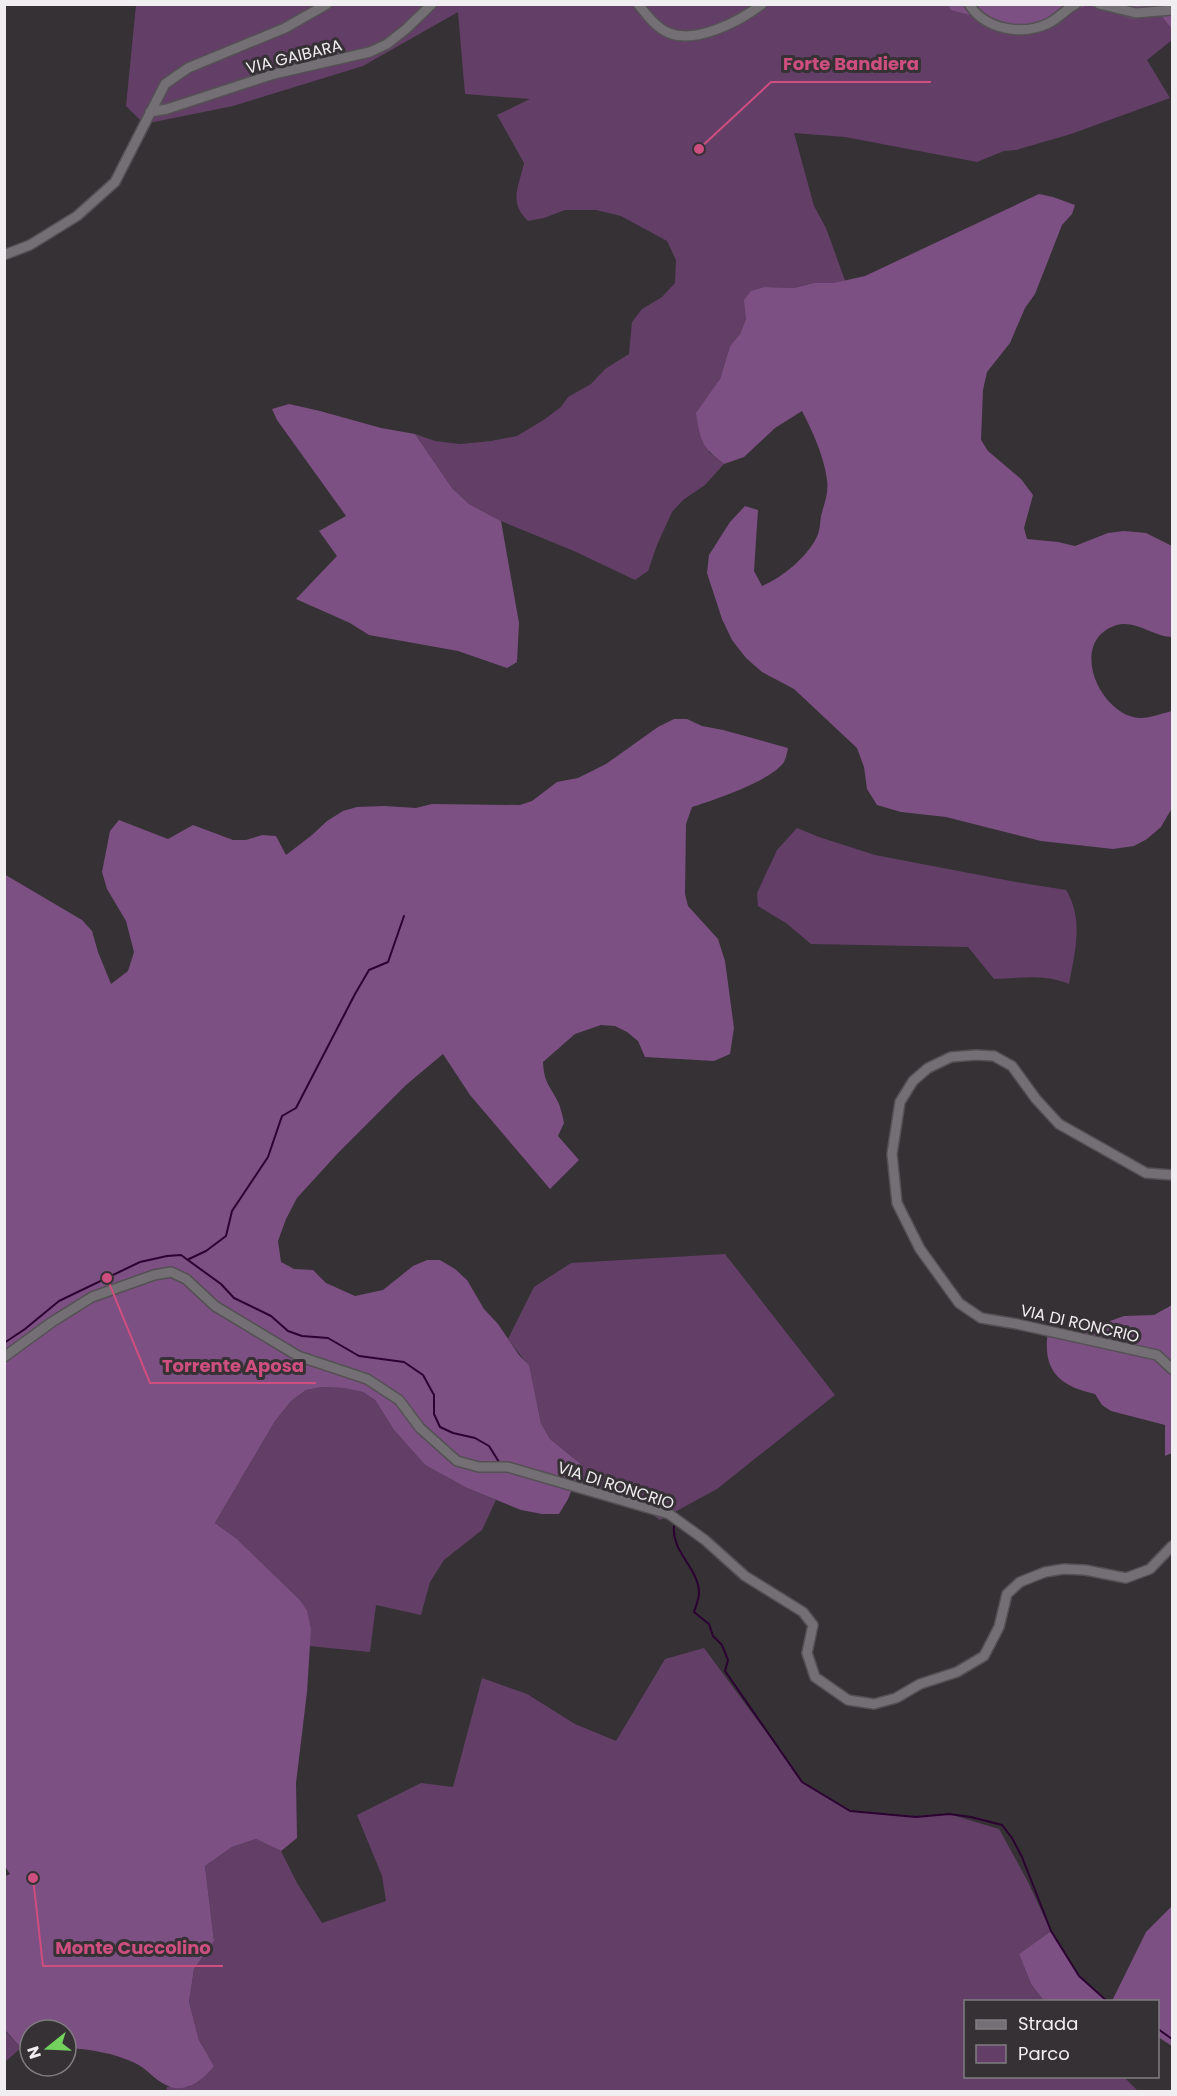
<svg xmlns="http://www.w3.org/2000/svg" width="1177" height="2096" viewBox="0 0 1177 2096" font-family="Poppins,sans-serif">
	<rect width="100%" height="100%" fill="#353135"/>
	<path fill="#633f67" d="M970,4L1074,8L1087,5L1116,14L1172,16V40L1147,60L1170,98L1071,134L1016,150L1004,151L977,162L845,137L794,133L814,206L826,228L847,286L812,283L794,288L765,287L746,319L740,334L730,346L720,379L712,392L709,452L724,464L705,485L683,500L672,512L657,545L648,571L635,580L574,551L501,521L469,504L452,488L415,434L435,441L460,444L491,441L517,436L545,419L561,407L568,397L591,384L605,369L629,354L632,322L642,309L662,297L675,283L676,260L667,241L621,216L596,210H565L544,218L528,221C508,202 519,187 524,163L497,115L530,99L465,94L458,12L363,66L233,106L144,124L126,106L136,5Z
		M797,828L819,837L875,855L1016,882L1066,890C1084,919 1075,952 1069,984C1045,974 1020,978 994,979L968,947L811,944L786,923L758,906L757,893L777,850Z
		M725,1254L835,1395L717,1489L660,1520L650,1513L572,1490L582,1465L550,1439L541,1423L529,1366L508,1339L534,1287L571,1263Z
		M322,1387L343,1388L363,1392L375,1400L394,1430L425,1465L467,1488L496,1500L482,1530L444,1560L430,1582L421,1615L376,1605L370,1652L309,1646C311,1629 309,1616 300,1600L237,1539L215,1523L275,1421L291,1401L306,1390Z
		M704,1648L803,1782L850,1811L916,1817L949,1814L999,1829L1027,1880L1051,1931L1019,1954L1031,1984L1044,2001L966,2002V2076L1124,2077L1138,2091L166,2092L167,2087H188L214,2066L199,2040L189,2002L194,1969L214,1941L205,1866L232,1847L256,1839L281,1851L297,1883L322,1923L386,1901L382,1876L357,1815L421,1783L453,1787L482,1678L527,1694L575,1724L616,1741L665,1659Z
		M4,2030L21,2048L5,2062H4Z"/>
	<path fill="#7d5083" d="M948,5H1087L1020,34L974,16L951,10Z
		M1087,5H1172V29L1161,15L1134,19Z
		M1039,194L1053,197L1075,205L1072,214L1062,225L1035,294L1025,308L1010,343L987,372L983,390L981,440L988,451L1021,479L1033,495L1024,528L1027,539L1058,542L1075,546L1108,533L1124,531L1146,533L1172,546V637C1153,637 1134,618 1114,626C1068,643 1100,716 1140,718C1151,718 1163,713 1172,711V808L1161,827L1147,839L1134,846L1113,849L1041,841L946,817L901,812L877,805L867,789L864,767L857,748L794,689L762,672L746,658L732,640L722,619L707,573L709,555L730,522L745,506L758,510L754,571L762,586C782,578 810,555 818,534C820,529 820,522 821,516C824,504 829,493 827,480C824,457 813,432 802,411L775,428L744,457L724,464C701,446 701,442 696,413L720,379L730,346L740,334L746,319L744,300L751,291L765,287L794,288L813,283H834L865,276Z
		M289,404L320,411L381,428L415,434L452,488L469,504L501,521L519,623L517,662L507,668L458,651L369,635L350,623L296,599L337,556L319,531L346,516L277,420L272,409Z
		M674,719H687L702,726L723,730L788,748C787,753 786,758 784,762C771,781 714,800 692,807L686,824L685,894L688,906L718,939L725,961L734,1028L730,1054L714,1061L645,1057L638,1041L627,1032L615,1026L601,1025L575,1034L543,1062C544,1085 551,1086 559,1104C561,1110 563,1117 564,1123L558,1136L579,1160L550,1189L470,1095L443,1054L406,1085L338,1153L297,1198L286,1219L278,1241L281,1262L294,1269L313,1270L326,1283L355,1296L383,1290L413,1266L427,1260H440L455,1269L467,1280L484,1309L498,1324L519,1355L529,1365L541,1423L550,1439L582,1465L568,1499L559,1514H542L521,1510L467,1488L425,1465L394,1430L375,1400L363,1392L343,1388L322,1387L306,1390L291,1401L275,1421L215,1523L237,1539L300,1600L307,1611L311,1629L307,1692L296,1783L297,1838L281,1851L256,1839L232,1847L205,1866L214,1941L194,1969L189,2002L199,2040L214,2066C203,2080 184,2095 166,2085C155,2080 146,2068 135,2063C113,2053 90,2049 66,2048V2030H30V2048H21L5,2030L4,1877L10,1874L4,1865V874L82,920L92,931L98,952L111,984L128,971L134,952L126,921L107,889L102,872L110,831L119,820L168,839L193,825L233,840H246L262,835L276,836L286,855L312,835L327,821L343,811L357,807L384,806L416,808L432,804L520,805L532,801L557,782L578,778L606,764L658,727Z
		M1172,1305V1453L1165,1456V1425L1111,1411L1102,1405L1095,1394C1058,1386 1042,1370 1048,1330L1071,1335L1124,1316L1154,1315Z
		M1172,1906V2046L1158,2037V2002L1112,2001L1146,1932Z
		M1051,1931L1079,1976L1108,2001H1044L1031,1984L1019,1954Z"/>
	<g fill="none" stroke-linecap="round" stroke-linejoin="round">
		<path stroke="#2c0232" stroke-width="2" d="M189,1259L206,1251L226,1236L232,1211L268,1157L282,1116L296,1108L355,994L369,970L388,962L404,916
			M4,1343L25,1329L59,1301L140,1262L167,1256L181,1255L221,1284L234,1298L271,1316L288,1331L302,1336L328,1338L359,1356L404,1362L423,1375L434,1395V1414L440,1427L453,1433L475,1438L489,1446L499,1462
			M674,1526C671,1552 699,1568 699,1593C699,1599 696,1606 694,1612L709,1624L713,1636L722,1645L728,1660L725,1671L802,1782L850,1811L916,1817L949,1814L971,1817L1002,1825L1012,1838L1022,1857L1051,1931L1079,1976L1108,2002
			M1158,2029L1172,2039"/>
		<g stroke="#545054" stroke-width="12">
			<path id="minor" d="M638,4C647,15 656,28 669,33C697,44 740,21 762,4
				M969,4C985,30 1023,36 1049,23C1059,18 1066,9 1076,4
				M1099,4L1136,13L1172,10
				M150,112L167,109L274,74L370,52L387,44L406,29L432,4
				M4,255L30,245L77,216L115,182L165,84L188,68L285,28L327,4
				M1172,1175L1146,1173L1059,1124L1036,1099L1012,1066L994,1056L976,1055L951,1057L928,1068L913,1081L900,1102L892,1154L897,1203L920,1249L959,1303L981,1318L1017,1324L1157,1355L1172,1369
				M4,1357L52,1322L92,1297L154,1275L171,1272L186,1279L215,1306L298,1356L367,1379L399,1400L420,1428L457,1461L479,1467H508L669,1514L705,1540L745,1576L803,1612L813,1625L807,1653L815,1677L848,1700L874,1704L896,1698L920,1684L957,1672L984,1656L999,1627L1007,1594L1020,1582L1045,1572L1064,1569L1085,1570L1126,1578L1150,1569L1172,1546"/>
		</g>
		<use href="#minor" stroke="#746f74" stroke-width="9"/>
	</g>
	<g text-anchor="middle" stroke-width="6" stroke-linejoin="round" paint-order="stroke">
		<g font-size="16" fill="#f1eef1" stroke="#353135">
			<text transform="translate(294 56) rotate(-14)" y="6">VIA GAIBARA</text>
			<text transform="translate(1080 1323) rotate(13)" y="6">VIA DI RONCRIO</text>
			<text transform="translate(616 1485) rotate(18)" y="6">VIA DI RONCRIO</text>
		</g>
	</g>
	<path fill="none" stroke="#ce4e80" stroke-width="2" d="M699 149L771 82H931M107 1278L150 1383H316M33 1878L43 1966H223"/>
	<g fill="#ce4e80" stroke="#353135" stroke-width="2">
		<circle cx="699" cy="149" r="6"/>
		<circle cx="107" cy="1278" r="6"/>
		<circle cx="33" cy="1878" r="6"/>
	</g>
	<g font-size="18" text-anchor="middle" font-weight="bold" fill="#ce4e80" stroke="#353135" stroke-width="6" stroke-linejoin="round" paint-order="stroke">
		<text x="851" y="70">Forte Bandiera</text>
		<text x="233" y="1372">Torrente Aposa</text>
		<text x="133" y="1954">Monte Cuccolino</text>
	</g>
	<rect width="1177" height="2096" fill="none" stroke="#f1eef1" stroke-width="12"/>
	<rect x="964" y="2000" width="195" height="78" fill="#353135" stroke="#807d80" stroke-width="1.5"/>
	<rect x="976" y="2020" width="30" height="9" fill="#746f74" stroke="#807d80" stroke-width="1.5"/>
	<text x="1018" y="2030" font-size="18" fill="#f1eef1">Strada</text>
	<rect x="976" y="2045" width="30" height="18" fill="#633f67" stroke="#807d80" stroke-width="1.5"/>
	<text x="1018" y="2060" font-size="18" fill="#f1eef1">Parco</text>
	<g transform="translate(48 2048) rotate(252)"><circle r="28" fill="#353135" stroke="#807d80" stroke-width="1.5"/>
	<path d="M0-4.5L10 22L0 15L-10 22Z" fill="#73d25d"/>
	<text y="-9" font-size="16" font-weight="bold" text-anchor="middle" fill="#f1eef1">N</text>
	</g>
</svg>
